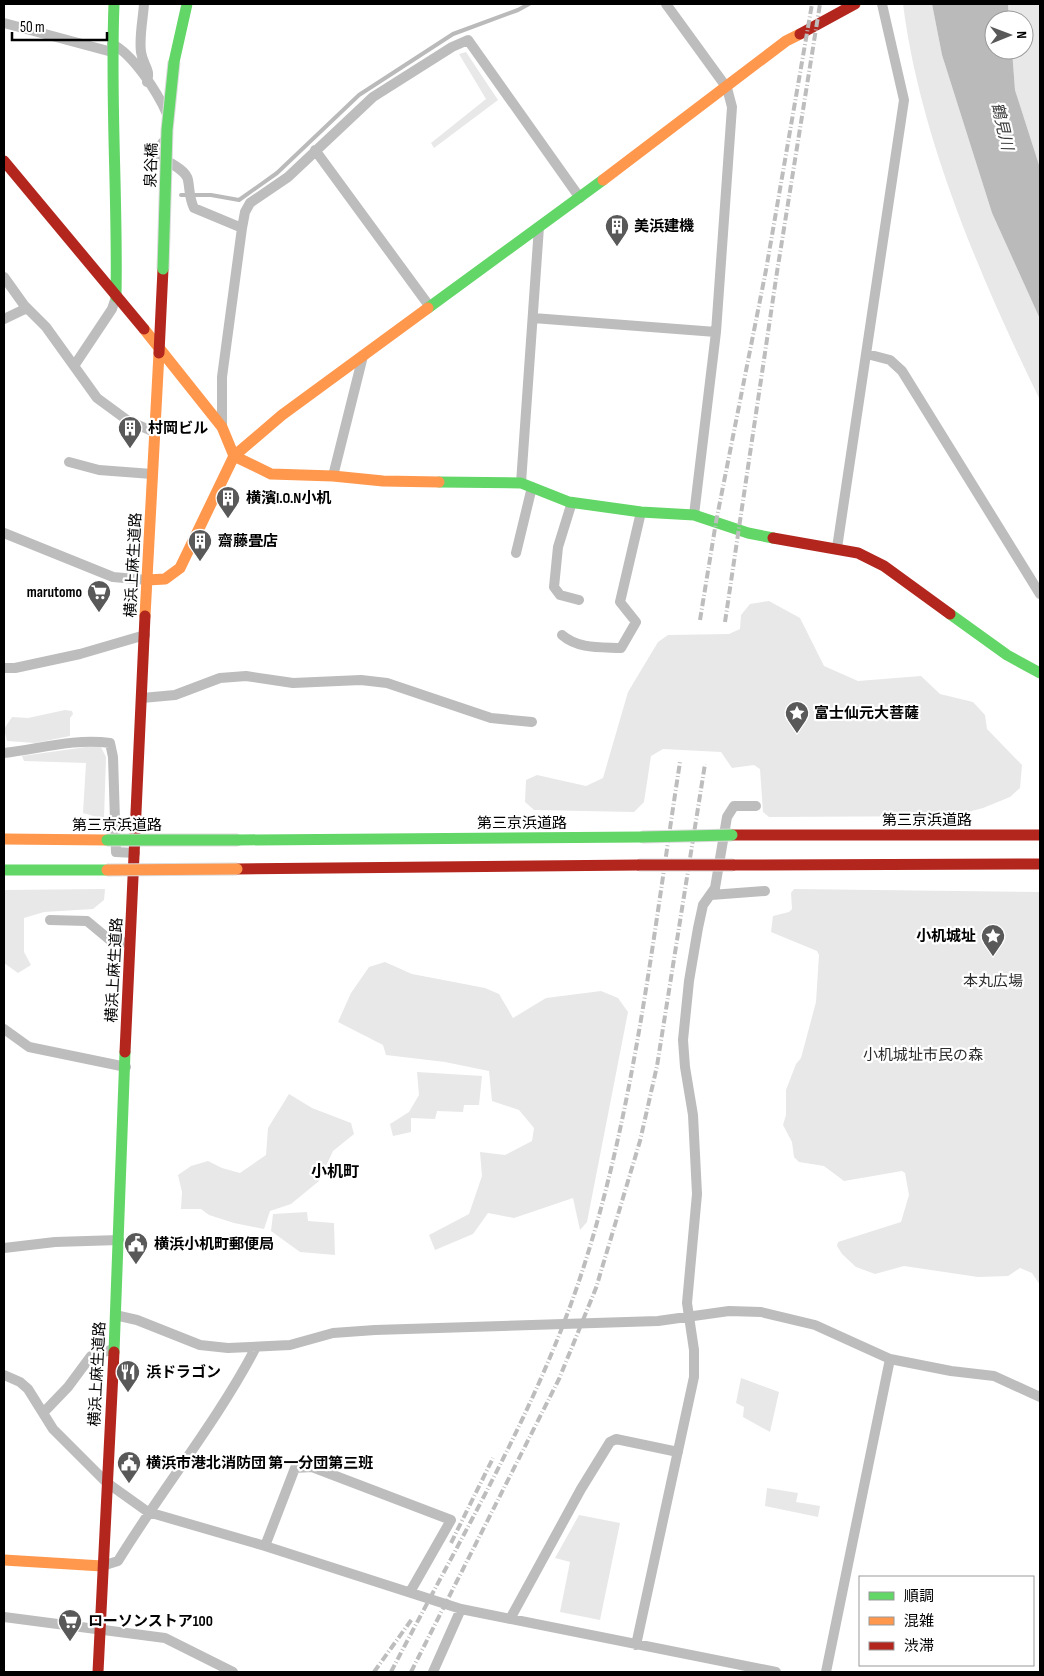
<svg xmlns="http://www.w3.org/2000/svg" width="1044" height="1676" viewBox="0 0 1044 1676" font-family="'Sofia Sans Condensed','Noto Sans JP',sans-serif">
	<rect width="100%" height="100%" fill="#fff"/>
	<path fill="#e8e8e8" d="M903,4H932L942,55L992,213L1040,319V400C981,279 920,138 903,4Z
		M1008,4H1040V168L1015,90L1012,50H1024V20H1009Z
		M466,52L498,100L434,148L431,143L486,99L459,54Z
		M769,601L800,618L824,666L858,681L921,676L940,694L973,702L985,715L987,729L1022,765L1020,788L1010,797L983,808L953,816L769,817L763,812L760,769L754,765L732,768L721,752L663,749L651,756L644,802L634,812L534,810L525,802L526,780L537,775L586,786L603,778L628,692L658,642L668,635L729,634L740,629L741,615L750,604Z
		M65,710L72,711L73,714L70,718V736L35,743L7,741L4,729L12,717L28,718Z
		M100,745L106,757L104,819L83,813L86,763L24,761L22,756Z
		M105,889L104,900L93,909L44,912L24,918V952L31,965L18,973L4,963V890Z
		M794,889L1040,892V1285L1032,1273L1020,1268L1008,1276L978,1277L904,1266L875,1274L856,1267L842,1254L837,1246L838,1242L901,1222L909,1195L905,1173L902,1171L844,1181L824,1166L799,1162L794,1157L792,1142L783,1125L786,1115V1090L796,1064L801,1058L816,1002L819,955L817,951L771,932L773,916L789,912L792,909L791,893Z
		M385,962L412,974L485,988L499,994L513,1018L546,998L601,991L618,998L628,1012L587,1222L580,1230L573,1198L514,1218L488,1213L473,1234L435,1250L429,1235L469,1214L482,1176L480,1152L505,1155L532,1141L534,1128L519,1110L492,1101L489,1071L445,1062L386,1055L383,1045L338,1022L351,993L369,967Z
		M417,1072L482,1076L479,1105H464L463,1112L437,1111L435,1119L411,1118V1132L393,1136L390,1124L409,1112L419,1095Z
		M289,1094L312,1108L351,1123L354,1134L333,1151L319,1181L291,1204L270,1211L264,1229L234,1223L209,1215L201,1209H181L182,1192L178,1175L191,1166L208,1161L222,1168L240,1173L266,1155L268,1128Z
		M307,1212L308,1221L334,1223L335,1255L300,1252L271,1231L273,1214Z
		M741,1378L779,1392L770,1432L743,1417L744,1407L736,1403Z
		M767,1488L798,1493L796,1502L820,1506L818,1517L765,1506Z
		M579,1515L620,1523L600,1620L560,1612L570,1562L555,1558Z"/>
	<path fill="#bababa" d="M932,4H1008L1009,20H994V50H1012L1015,90L1040,168V319L992,213L942,55Z"/>
	<g fill="none" stroke-linecap="round" stroke-linejoin="round">
		<path stroke="#bababa" stroke-width="4" d="M181,195H211L239,200L277,173L359,95L453,34L518,10L529,4"/>
		<path stroke="#bdbdbd" stroke-width="10" d="M144,4C143,19 139,37 141,52C143,66 151,68 147,82
			M666,4L727,88L732,107L716,332L694,515
			M4,23L112,52
			M112,44C133,54 158,93 167,114
			M165,140L159,147L158,155C167,162 186,169 188,180C190,190 189,198 194,208L242,228
			M315,150L430,307
			M4,277L24,305L46,327L97,398L127,420L154,432
			M533,318L716,332
			M4,319L27,308
			M867,354L890,360L902,371L1040,594
			M74,366L112,309L116,297
			M222,427V377L242,228L245,212L250,203L288,177L373,97L452,47L468,40L580,198
			M69,462L99,470L152,474
			M333,476L363,356
			M521,483L539,227
			M572,502L558,547L554,587L560,595L579,600
			M4,533L113,577L147,580
			M837,548L904,100L882,4
			M516,553L532,487
			M562,635C578,649 600,647 621,648L636,622L620,602L641,512
			M4,668H15L80,654L145,635
			M142,698L175,695L220,678L246,676L293,683L361,680L387,683L491,718L532,722
			M4,753C39,749 75,738 110,743L113,757L116,852L135,853
			M711,895L765,891
			M50,920L87,921L111,941L129,943
			M4,1029L29,1047L126,1067
			M4,1248L55,1242L119,1240
			M115,1315L137,1320L200,1345L228,1348L290,1345L333,1333L375,1330L658,1321L729,1311L761,1312L815,1325L890,1359L951,1371L994,1376L1040,1397
			M4,1375L20,1382L28,1389L53,1429L106,1482L148,1512L265,1546L461,1609L776,1672
			M43,1413L68,1387L91,1356L114,1349
			M265,1546L295,1468L312,1467L451,1520L410,1592
			M102,1566L118,1561C162,1489 216,1423 255,1349
			M4,1617L165,1638L233,1672
			M510,1619L581,1489L610,1442L616,1439L678,1452
			M636,1645L694,1377V1350L687,1303L697,1194L693,1115L685,1067L683,1040L689,981L698,928L703,905L715,888L727,817L734,806H756
			M433,1672L461,1609
			M826,1672L890,1359"/>
		<path stroke="#63d668" stroke-width="11" d="M114,4C110,102 118,199 116,297
			M174,62L187,4
			M428,308L603,180
			M439,482L521,483L569,502L641,512L694,515L748,533L773,538
			M950,614L1007,655L1040,673
			M238,840L642,837
			M4,870H107
			M114,1352L125,1052"/>
		<path stroke="#ff974d" stroke-width="11" d="M603,180L786,41L800,34
			M144,329L222,427L234,456L271,474L333,476L383,481L439,482
			M147,580L165,579L180,568L234,456L282,415L428,308
			M145,616L159,353
			M4,839L107,840
			M4,1560L102,1566"/>
		<path stroke="#b3261e" stroke-width="11" d="M800,34L855,4
			M4,161L144,329
			M159,353L163,269
			M773,538L858,553L884,566L950,614
			M732,835H1040
			M733,865L1040,864
			M237,869L639,865
			M125,1052L145,616
			M98,1672L114,1352"/>
		<path stroke="#bdbdbd" stroke-width="4" stroke-dasharray="8 2.5 1 2.5" stroke-linecap="butt" d="M700,620L716,522L766,270L812,4
			M725,622L777,272L820,4
			M451,1543L493,1458
			M374,1672L412,1619
			M391,1672C456,1546 532,1419 578,1284C634,1119 653,935 680,762
			M411,1672L559,1379L596,1288L640,1141L657,1066L705,764"/>
		<g stroke="#dbdbdb" stroke-width="13" stroke-linecap="butt">
			<path id="fast-bridge" d="M163,269L167,130L174,62
				M642,837L732,835
				M107,840H238"/>
		</g>
		<g stroke="#dbdbdb" stroke-width="13" stroke-linecap="butt">
			<path id="slow-bridge" d="M107,870L237,869"/>
		</g>
		<g stroke="#dbdbdb" stroke-width="13" stroke-linecap="butt">
			<path id="jam-bridge" d="M639,865H733"/>
		</g>
		<use href="#fast-bridge" stroke="#63d668" stroke-width="11"/>
		<use href="#slow-bridge" stroke="#ff974d" stroke-width="11"/>
		<use href="#jam-bridge" stroke="#b3261e" stroke-width="11"/>
	</g>
	<defs>
		<g id="building-pin" transform="scale(1.25)"><path d="M0 17L-7.5 6A9.5 9.5 0 1 1 7.5 6Z" fill="#595959" stroke="#fff"/><path d="M-4-6H4V6H1V3H-1V6H-4ZM-2.5-4.3h1.7v1.8h-1.7ZM.8-4.3h1.7v1.8H.8ZM-2.5-1h1.7V.8h-1.7ZM.8-1h1.7V.8H.8Z" fill="#fff"/></g>
		<g id="supermarket-pin" transform="scale(1.25)"><path d="M0 17L-7.5 6A9.5 9.5 0 1 1 7.5 6Z" fill="#595959" stroke="#fff"/><path d="M-6-5.5h2.5l.6 2H6L4.5 2H-2.5L-4.4-4H-6ZM-1.5 3.2a1.3 1.3 0 1 0 .1 0ZM3 3.2a1.3 1.3 0 1 0 .1 0Z" fill="#fff"/></g>
		<g id="sight-pin" transform="scale(1.25)"><path d="M0 17L-7.5 6A9.5 9.5 0 1 1 7.5 6Z" fill="#595959" stroke="#fff"/><path d="M0-6L1.8-2.2L6-1.7L2.9 1.2L3.7 5.4L0 3.3L-3.7 5.4L-2.9 1.2L-6-1.7L-1.8-2.2Z" fill="#fff"/></g>
		<g id="civic-pin" transform="scale(1.25)"><path d="M0 17L-7.5 6A9.5 9.5 0 1 1 7.5 6Z" fill="#595959" stroke="#fff"/><path d="M-.6-6.5H3V-4.5H.6V-3L4-1V1h2V6H-6V1h2V-1L-.6-3ZM-1.2 2.5V6h2.4V2.5Z" fill="#fff"/></g>
		<g id="restaurant-pin" transform="scale(1.25)"><path d="M0 17L-7.5 6A9.5 9.5 0 1 1 7.5 6Z" fill="#595959" stroke="#fff"/><path d="M-5-6h1v4h1v-4h1v4h1v-4h1v5L-1.5 .5V6h-2V.5L-5-1ZM5-6V6H3V1.5H1.5Q1.5-4 5-6Z" fill="#fff"/></g>
	</defs>
	<g fill-rule="evenodd">
		<use href="#building-pin" x="617" y="226"/>
		<use href="#building-pin" x="130" y="428"/>
		<use href="#building-pin" x="228" y="498"/>
		<use href="#building-pin" x="200" y="541"/>
		<use href="#supermarket-pin" x="99" y="592"/>
		<use href="#sight-pin" x="797" y="713"/>
		<use href="#sight-pin" x="993" y="936"/>
		<use href="#civic-pin" x="136" y="1244"/>
		<use href="#restaurant-pin" x="128" y="1372"/>
		<use href="#civic-pin" x="129" y="1463"/>
		<use href="#supermarket-pin" x="70" y="1621"/>
	</g>
	<g text-anchor="middle" stroke-width="4.5" stroke-linejoin="round" paint-order="stroke">
		<g font-size="15" fill="#000" stroke="#fff">
			<text transform="translate(151 165) rotate(-88)" y="5">泉谷橋</text>
			<text transform="translate(133 565) rotate(-87)" y="5">横浜上麻生道路</text>
			<text x="927" y="825">第三京浜道路</text>
			<text x="522" y="828">第三京浜道路</text>
			<text x="117" y="830">第三京浜道路</text>
			<text transform="translate(114 970) rotate(-87)" y="5">横浜上麻生道路</text>
			<text transform="translate(97 1374) rotate(-87)" y="5">横浜上麻生道路</text>
		</g>
		<g font-size="15" font-weight="bold" fill="#000" stroke="#fff" text-anchor="start">
			<text x="634" y="231">美浜建機</text>
			<text x="148" y="433">村岡ビル</text>
			<text x="246" y="503">横濱I.O.N小机</text>
			<text x="218" y="546">齋藤畳店</text>
			<text x="82" y="597" text-anchor="end">marutomo</text>
			<text x="814" y="718">富士仙元大菩薩</text>
			<text x="976" y="941" text-anchor="end">小机城址</text>
			<text x="154" y="1249">横浜小机町郵便局</text>
			<text x="146" y="1377">浜ドラゴン</text>
			<text x="146" y="1468">横浜市港北消防団 第一分団第三班</text>
			<text x="88" y="1626">ローソンストア100</text>
		</g>
		<g font-size="15" fill="#2c2c2c" stroke="#fff">
			<text x="993" y="986">本丸広場</text>
			<text x="923" y="1060">小机城址市民の森</text>
		</g>
		<g font-size="16" font-style="italic" fill="#3d3d3d" stroke="#fff">
			<text transform="translate(1003 126) rotate(77)" y="6">鶴見川</text>
		</g>
		<g font-size="16" font-weight="bold" fill="#000" stroke="#fff">
			<text x="335" y="1177">小机町</text>
		</g>
	</g>
	<rect width="1044" height="1676" fill="none" stroke="#000000" stroke-width="10"/>
	<rect x="859" y="1576" width="175" height="90" fill="#ffffff" stroke="#999999"/>
	<rect x="869" y="1592" width="25" height="8" fill="#63d668" stroke="#999999"/>
	<text x="904" y="1601" font-size="15" fill="#000000">順調</text>
	<rect x="869" y="1617" width="25" height="8" fill="#ff974d" stroke="#999999"/>
	<text x="904" y="1626" font-size="15" fill="#000000">混雑</text>
	<rect x="869" y="1642" width="25" height="8" fill="#b3261e" stroke="#999999"/>
	<text x="904" y="1651" font-size="15" fill="#000000">渋滞</text>
	<g transform="translate(1009 35) rotate(89)"><circle r="24" fill="#ffffff" stroke="#999999"/>
	<path d="M0-4L9 19L0 12L-9 19Z" fill="#595959"/>
	<text y="-8" font-size="14" font-weight="bold" text-anchor="middle" fill="#000000">N</text>
	</g>
	<path d="M12 32v8h95v-8" fill="none" stroke="#000000" stroke-width="2.5"/>
	<text x="20" y="32" font-size="15" fill="#000000" stroke="#ffffff" stroke-width="4" paint-order="stroke">50 m</text>
</svg>
